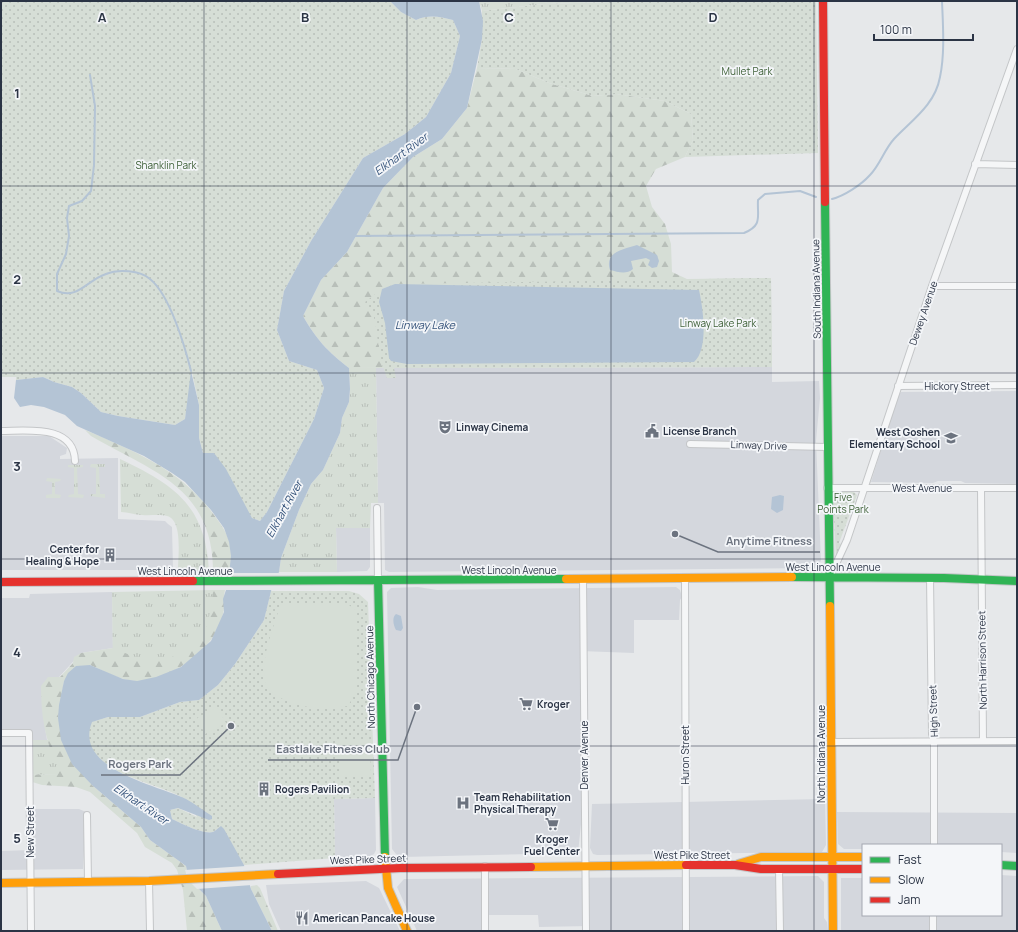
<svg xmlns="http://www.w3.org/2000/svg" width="1018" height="932" viewBox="0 0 1018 932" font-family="Manrope,sans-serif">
	<defs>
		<pattern id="grass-tufts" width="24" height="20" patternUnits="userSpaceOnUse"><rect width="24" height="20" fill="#d6ded6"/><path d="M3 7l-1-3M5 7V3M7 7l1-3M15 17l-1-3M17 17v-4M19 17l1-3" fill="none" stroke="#b8bfb9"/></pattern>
		<pattern id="forest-firs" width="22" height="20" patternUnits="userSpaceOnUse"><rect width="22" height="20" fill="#d6ded6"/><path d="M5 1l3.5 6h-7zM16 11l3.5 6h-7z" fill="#b8bfb9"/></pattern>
		<pattern id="park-dots" width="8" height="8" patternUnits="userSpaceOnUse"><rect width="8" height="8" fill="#d6ded6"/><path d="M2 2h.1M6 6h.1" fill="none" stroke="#b8bfb9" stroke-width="1.8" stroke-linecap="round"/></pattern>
	</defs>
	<rect width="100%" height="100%" fill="#e6e8ea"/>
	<path fill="#d4d7dd" d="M772,367V382L819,381L820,398L816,441L821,561L813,568L389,572L385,570L384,503H378L376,368Z
		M1017,391V484L965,483L961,481H938L933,483L871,482L898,396L901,392Z
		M1,436H49L67,448L66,454L60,456V459L118,458V519L165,521L168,524L172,527L173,570H1Z
		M336,528H370V567L367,571L337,572Z
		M418,587L437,590L676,587L680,590L682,597L680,600L679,620H634V653L580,651L582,795L581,824L578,853L402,857L396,854L392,849L387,592L391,588Z
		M112,592L113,648L81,653L59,677L45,728L47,740H29V733H1V598H29L30,594Z
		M375,798L376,850L374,854L369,857L335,858L334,799Z
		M825,799L826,845L822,852L597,855L593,854L590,848L592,804Z
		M31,809H79L86,812L83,869L1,870V851L31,850Z
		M837,812L1017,813V853L1001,852V845H863V849H844L838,844Z
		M1001,875L1017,876V931H841V878H863V915H1001Z
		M818,876L824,882V918L827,922L828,931H589V926L539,927L538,915H482V931H417L397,887L404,879Z
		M366,881L379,888L400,931H281L269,904L266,885Z"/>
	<path fill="url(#grass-tufts)" d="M479,1H639L544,4L482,11Z
		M349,368H376L378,503H371L370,528H336L337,572H279L281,558L299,510L311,484L323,470L340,433L342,418L349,402L350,389Z
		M120,459C175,485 206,506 209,572L178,570C178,556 183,520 167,516C159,514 150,516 142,515C135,515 128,512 121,512Z
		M91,464H105V467H99L100,494H105V498L90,496L91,494H96V468L90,467Z
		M68,465H83V467L77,468L78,494L84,495L83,498L68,497L69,495L74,494V468L68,467Z
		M47,478L61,479L60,481L55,482V494L61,495L60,498H46V495L52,494V482L46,481Z
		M213,590L223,599L198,653L113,674L112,592Z
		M29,740H49L82,774L29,775Z"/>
	<path fill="url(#forest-firs)" d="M477,68L516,69L549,83L593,96L616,94L665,101L691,114L693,140L685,157L656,169L646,186L652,207L665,224L671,244L672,272L687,279L771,278L772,367L349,368C328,352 316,339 303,316L321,280L347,252L383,188L413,157L442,139L467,108Z
		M85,430C133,450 183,471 214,515C220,523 226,531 229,541C232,551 231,562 230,572H218L213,568C211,486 151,471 91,436Z
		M213,590H225C223,599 225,607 223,614C221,622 216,634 210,641C194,662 163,681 136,681C121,681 105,671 90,665L64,681L58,718L92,785L141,827L150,840L186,866L189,879L206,896L222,931H187L183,890L177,870L172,863L145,847L137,833L90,792L76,787L42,785L29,781V775L58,774L60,770C45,743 41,716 41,686L48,677H60L73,663L74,657L81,653L113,648L142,660H166L186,650L205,632L211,609Z
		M257,885L260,888L278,931H272L251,889V886Z"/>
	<path fill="url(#park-dots)" d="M1,1H390L401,12L416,20C430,14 440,17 453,20L460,36L451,73L426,117L405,134L363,158L311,241L284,291L277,330L289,361L317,370L324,388L314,419L267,512L260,521L252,518L203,453L199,438V405L192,372L185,419L175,425L118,416L101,412L81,393L72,387L54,382L43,377L16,380V377H1Z
		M639,1H816L818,153L685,157L693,140L691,114L665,101L616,94L593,96L549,83L516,69L477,68L482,39V11L544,4Z
		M771,278L772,367L394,368L396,378H387L381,361L374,317L365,302L382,289L395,284Z
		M835,492H854L857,495L839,543L843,545L836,559L833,494Z
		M271,591H349L359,594L368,602L375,798L334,799L335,858L244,865L221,827C218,828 215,831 213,832C204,835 180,823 172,819L170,810L178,808L197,817C194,812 190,802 185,799C157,781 72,772 91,722L108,717H140L180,702L199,700L218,685L235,664L264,620Z"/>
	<path fill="#d6ded6" d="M281,603H346L356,610V692L348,706C322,709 299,710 276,695C271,692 266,688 265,682C260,657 274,627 281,603Z
		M217,707L226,723L205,734L197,718Z
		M341,739H370L371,775H341Z"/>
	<path fill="#b4c4d5" d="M390,1H479L483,21L482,39L467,108L442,139L413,157L383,188L347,252L321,280L303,316C316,339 328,352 349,368L350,389L349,402L342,418L340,433L323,470L311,484L299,510L281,558L279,572L273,583L264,620L235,664L218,685L199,700L180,702L140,717H108L92,722C73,769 157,785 186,799C195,804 204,811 212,816V819L209,820L178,808L170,810L172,819C180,823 204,835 213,832C215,831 218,828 221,826L224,829L244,865L251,889L272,931H222L206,896L189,879L186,866L150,840L141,827L92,785L72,764L61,740L58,718L59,705L64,681L68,673L76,666L90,665L123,679L137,681L156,677L181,667L211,641L224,612L223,599L228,584L231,556L229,542L224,528L211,510L185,482L172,473L144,456L77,426L65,415L44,407L31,405L20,407L14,398L16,380L43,377L54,382L72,387L81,393L101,412L118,416L175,425L185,419L191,371L199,405V438L203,453H214L226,469L252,518L260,521L267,512L314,419L324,388L317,370L289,361L277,330L284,291L311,241L363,158L405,134L426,117L451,73L460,36L453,20C440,17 430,14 416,20L401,12Z
		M637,245L657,255L659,261L657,267L652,268L648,265L650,260L646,258L631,261L633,269C626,275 618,272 610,270C604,252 624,249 637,245Z
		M395,284L699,290C703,308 709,349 694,362L407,364L391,361L389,358L385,323L379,302L382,289Z
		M780,495L784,496L783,510L777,513L771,509L772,497Z
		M396,614L401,616L403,628L401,631L396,630C393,625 392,617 396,614Z"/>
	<path fill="#e6e8ea" d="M227,573H280L273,590H223Z
		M246,866L252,885L197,889L188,880L185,870Z"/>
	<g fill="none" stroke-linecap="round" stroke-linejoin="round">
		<path stroke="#b4c4d5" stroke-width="2" d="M90,75L95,106L94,165L91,191L82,201L69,206L67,218L69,236L66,254L57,274V291C78,300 87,280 106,274C118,269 140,270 150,279C170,295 185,347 191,371
			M832,199C844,196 861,185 870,175C880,165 884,150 894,139C912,120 935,105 940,77C945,53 943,26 942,1
			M354,236L744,233C763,225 757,217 758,200L765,194L800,191L816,197"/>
		<g stroke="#c4c6c8" stroke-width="8">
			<path id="street" d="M975,164L1017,165
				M932,286H1017
				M898,386L1017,385
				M1,431C27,431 74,424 75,461
				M690,444L827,447
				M827,488H1017
				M981,488L983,741
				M377,508L378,580
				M830,577L847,540L932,286L1017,49
				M930,577L932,734L934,741V845
				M685,578L686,931
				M583,579L586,931
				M1,733H29L31,931
				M831,742L1017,741
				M87,815L88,882
				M485,866V931
				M779,869L780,931
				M149,881L150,931
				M933,915V931"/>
		</g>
		<g stroke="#c4c6c8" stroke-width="10">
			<path id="fast" d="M825,202L830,606
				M792,577L944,578L1017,581
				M378,580L385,857
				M193,581L566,579
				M1001,865L1017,866"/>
		</g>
		<g stroke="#c4c6c8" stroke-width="10">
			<path id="slow" d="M566,579L792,577
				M830,606L833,931
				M385,857L388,888L407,931
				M738,864L761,857H863
				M531,867L686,865
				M1,883L149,881L278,874"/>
		</g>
		<g stroke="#c4c6c8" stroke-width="10">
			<path id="jam" d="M823,1L825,202
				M1,582L193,581
				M686,865H735L761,869H863
				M278,874L400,868L531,867"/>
		</g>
		<use href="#street" stroke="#f5f6f7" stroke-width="6"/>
		<use href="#fast" stroke="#30b455" stroke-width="8"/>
		<use href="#slow" stroke="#ff9f0a" stroke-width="8"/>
		<use href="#jam" stroke="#e5322d" stroke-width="8"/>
	</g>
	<path fill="none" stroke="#2b3445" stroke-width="1" stroke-opacity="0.55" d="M204,1V931M407,1V931M611,1V931M814,1V931M1,186H1017M1,373H1017M1,559H1017M1,746H1017"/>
	<defs>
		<g id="theatre-bare" transform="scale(1.08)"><path d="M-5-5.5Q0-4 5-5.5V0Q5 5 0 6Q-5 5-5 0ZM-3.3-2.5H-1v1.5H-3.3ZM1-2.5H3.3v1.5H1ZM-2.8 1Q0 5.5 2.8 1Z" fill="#6c737f" stroke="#f4f6f9" stroke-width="2.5" paint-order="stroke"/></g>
		<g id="civic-bare" transform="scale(1.08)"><path d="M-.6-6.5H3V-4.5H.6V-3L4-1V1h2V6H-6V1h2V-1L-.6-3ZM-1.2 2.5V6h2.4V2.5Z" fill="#6c737f" stroke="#f4f6f9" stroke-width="2.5" paint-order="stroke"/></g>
		<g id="school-bare" transform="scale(1.08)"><path d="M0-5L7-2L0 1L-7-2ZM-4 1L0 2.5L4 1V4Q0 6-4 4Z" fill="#6c737f" stroke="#f4f6f9" stroke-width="2.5" paint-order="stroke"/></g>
		<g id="building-bare" transform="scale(1.08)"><path d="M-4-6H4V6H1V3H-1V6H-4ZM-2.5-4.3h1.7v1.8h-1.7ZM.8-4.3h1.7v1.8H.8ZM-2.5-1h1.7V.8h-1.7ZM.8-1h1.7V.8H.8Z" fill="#6c737f" stroke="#f4f6f9" stroke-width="2.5" paint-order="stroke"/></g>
		<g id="supermarket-bare" transform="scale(1.08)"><path d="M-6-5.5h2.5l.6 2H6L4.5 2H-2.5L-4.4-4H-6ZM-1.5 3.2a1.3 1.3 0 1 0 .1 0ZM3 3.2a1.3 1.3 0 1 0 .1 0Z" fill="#6c737f" stroke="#f4f6f9" stroke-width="2.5" paint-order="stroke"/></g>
		<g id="hospital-bare" transform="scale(1.08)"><path d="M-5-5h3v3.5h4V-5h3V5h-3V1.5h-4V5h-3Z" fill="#6c737f" stroke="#f4f6f9" stroke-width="2.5" paint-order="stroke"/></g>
		<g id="restaurant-bare" transform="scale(1.08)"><path d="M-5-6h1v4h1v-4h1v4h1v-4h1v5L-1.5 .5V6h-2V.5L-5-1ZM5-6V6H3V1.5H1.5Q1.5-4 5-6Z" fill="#6c737f" stroke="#f4f6f9" stroke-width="2.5" paint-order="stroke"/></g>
	</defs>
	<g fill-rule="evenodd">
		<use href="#theatre-bare" x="445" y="427"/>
		<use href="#civic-bare" x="652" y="431"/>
		<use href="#school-bare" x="951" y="438"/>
		<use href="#building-bare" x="110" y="555"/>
		<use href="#supermarket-bare" x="526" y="704"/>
		<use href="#building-bare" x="264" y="789"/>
		<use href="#hospital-bare" x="463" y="803"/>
		<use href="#supermarket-bare" x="552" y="824"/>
		<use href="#restaurant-bare" x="302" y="918"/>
	</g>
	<g text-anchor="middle" stroke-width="3.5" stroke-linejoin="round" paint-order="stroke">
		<g font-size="10" fill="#3f6138" stroke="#f4f6f9">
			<text x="747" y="75">Mullet Park</text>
			<text x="166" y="169">Shanklin Park</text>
			<text x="718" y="327">Linway Lake Park</text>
			<text x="843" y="501">Five<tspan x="843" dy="12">Points Park</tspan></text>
		</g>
		<g font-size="10" fill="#2b3445" stroke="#f4f6f9">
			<text transform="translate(816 289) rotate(-91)" y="4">South Indiana Avenue</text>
			<text transform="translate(923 313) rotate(-71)" y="4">Dewey Avenue</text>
			<text x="957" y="390">Hickory Street</text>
			<text transform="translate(759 445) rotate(2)" y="4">Linway Drive</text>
			<text x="922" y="492">West Avenue</text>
			<text x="833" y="571">West Lincoln Avenue</text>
			<text x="509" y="574">West Lincoln Avenue</text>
			<text x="185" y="575">West Lincoln Avenue</text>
			<text transform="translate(982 660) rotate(-91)" y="4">North Harrison Street</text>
			<text transform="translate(370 677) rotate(-91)" y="4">North Chicago Avenue</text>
			<text transform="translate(933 711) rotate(-92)" y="4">High Street</text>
			<text transform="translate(821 754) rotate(-90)" y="4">North Indiana Avenue</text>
			<text transform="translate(584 755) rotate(-90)" y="4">Denver Avenue</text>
			<text transform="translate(685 755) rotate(-90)" y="4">Huron Street</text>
			<text transform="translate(30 832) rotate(-90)" y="4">New Street</text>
			<text x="692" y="859">West Pike Street</text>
			<text transform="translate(368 859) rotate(-2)" y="4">West Pike Street</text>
		</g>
		<g font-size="10" font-weight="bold" fill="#2b3445" stroke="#f4f6f9" text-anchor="start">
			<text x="456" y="431">Linway Cinema</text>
			<text x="663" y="435">License Branch</text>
			<text x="940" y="436" text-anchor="end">West Goshen<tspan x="940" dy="12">Elementary School</tspan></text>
			<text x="99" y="553" text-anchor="end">Center for<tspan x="99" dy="12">Healing &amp; Hope</tspan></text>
			<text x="537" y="708">Kroger</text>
			<text x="275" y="793">Rogers Pavilion</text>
			<text x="474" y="801">Team Rehabilitation<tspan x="474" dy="12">Physical Therapy</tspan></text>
			<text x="552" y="843" text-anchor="middle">Kroger<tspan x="552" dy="12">Fuel Center</tspan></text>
			<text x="313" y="922">American Pancake House</text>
		</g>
		<g font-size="11" font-style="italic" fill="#34527a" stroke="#f4f6f9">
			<text transform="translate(401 154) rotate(-36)" y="4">Elkhart River</text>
			<text x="425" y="329">Linway Lake</text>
			<text transform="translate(284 509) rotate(-61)" y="4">Elkhart River</text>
			<text transform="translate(141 804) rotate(34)" y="4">Elkhart River</text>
		</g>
	</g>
	<g font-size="13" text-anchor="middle" font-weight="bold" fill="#2b3445" stroke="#f4f6f9" stroke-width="3.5" stroke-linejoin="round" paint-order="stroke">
		<text x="102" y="22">A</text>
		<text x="305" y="22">B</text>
		<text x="509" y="22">C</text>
		<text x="713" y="22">D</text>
		<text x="17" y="98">1</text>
		<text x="17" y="284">2</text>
		<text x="17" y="471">3</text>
		<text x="17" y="657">4</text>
		<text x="17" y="843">5</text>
	</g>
	<path fill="none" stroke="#6c737f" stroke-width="1.5" d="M675 534L718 552H820M417 707L398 760H268M231 726L180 775H101"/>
	<g fill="#6c737f" stroke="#f4f6f9" stroke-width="1.5">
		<circle cx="675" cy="534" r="4"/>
		<circle cx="417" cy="707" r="4"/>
		<circle cx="231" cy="726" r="4"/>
	</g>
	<g font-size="11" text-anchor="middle" font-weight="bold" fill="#6c737f" stroke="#f4f6f9" stroke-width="3.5" stroke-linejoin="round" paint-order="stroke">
		<text x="769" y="545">Anytime Fitness</text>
		<text x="333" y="753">Eastlake Fitness Club</text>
		<text x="140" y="768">Rogers Park</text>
	</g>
	<rect width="1018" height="932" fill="none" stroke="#2b3445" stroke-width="4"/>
	<rect x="862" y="844" width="140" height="72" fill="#f4f6f9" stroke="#a4a8b1"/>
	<rect x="870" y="857" width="20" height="6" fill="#30b455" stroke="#a4a8b1"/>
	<text x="898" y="864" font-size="12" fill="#2b3445">Fast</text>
	<rect x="870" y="877" width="20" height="6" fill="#ff9f0a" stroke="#a4a8b1"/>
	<text x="898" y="884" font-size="12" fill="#2b3445">Slow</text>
	<rect x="870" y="897" width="20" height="6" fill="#e5322d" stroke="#a4a8b1"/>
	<text x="898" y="904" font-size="12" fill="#2b3445">Jam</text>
	<path d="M874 34v6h99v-6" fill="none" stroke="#2b3445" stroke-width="2"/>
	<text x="880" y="34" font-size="12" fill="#2b3445" stroke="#f4f6f9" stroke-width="3" paint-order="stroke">100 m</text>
</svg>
